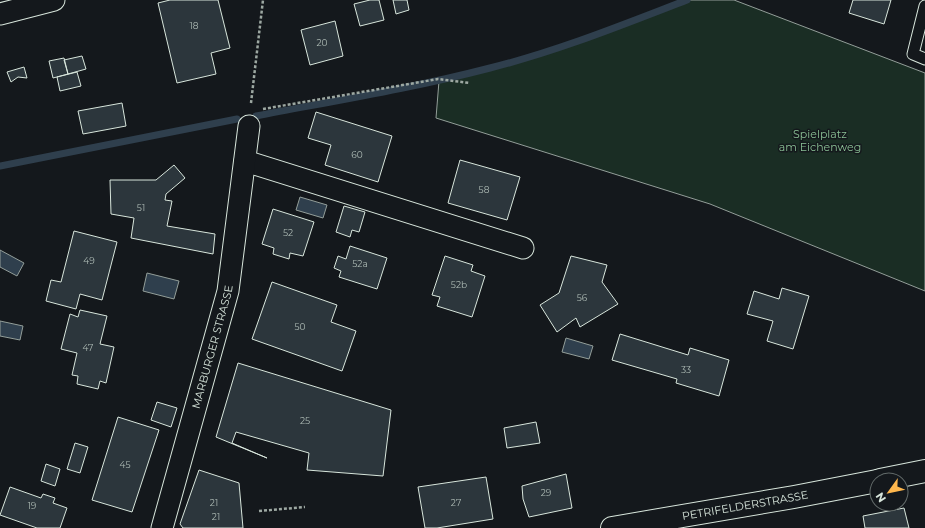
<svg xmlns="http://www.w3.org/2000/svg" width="925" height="528" viewBox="0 0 925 528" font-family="Montserrat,sans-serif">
	<rect width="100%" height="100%" fill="#14181c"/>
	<path fill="#1a2d24" stroke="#939e99" d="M687,0H734L925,73V291L710,204L436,118L439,81L491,68L573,44Z"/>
	<path fill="#2f3f4d" stroke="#939e99" d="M300,197L327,205L323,218L296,210Z
		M0,250L24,263L17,276L0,267Z
		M147,273L179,281L174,299L143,291Z
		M0,321L23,326L20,340L0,336Z
		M566,338L593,346L589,359L562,352Z"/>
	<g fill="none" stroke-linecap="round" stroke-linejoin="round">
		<path stroke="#2f3f4d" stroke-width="7" d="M256,116C334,101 413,88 490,68C558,51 622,25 687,0
			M0,166L237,119"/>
	</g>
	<path fill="#2c363c" stroke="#d8e6dc" d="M170,0H218L230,48L211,53L216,74L177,83L158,3Z
		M370,0H379L384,20L360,26L354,4Z
		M393,0H407L409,10L396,14Z
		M853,0H891L884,24L849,13Z
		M335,21L343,56L310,65L301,30Z
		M82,56L86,69L68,74L64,60Z
		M64,58L68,74L53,78L49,61Z
		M24,67L27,78L18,77L11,82L7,72Z
		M77,72L81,86L60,91L57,77Z
		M122,103L126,126L83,134L78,111Z
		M316,112L392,136L378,182L325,165L331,145L308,138Z
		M460,160L520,177L507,220L448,203Z
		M174,165L185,178L166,194L165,200L172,201L167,226L215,234L213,254L131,238L134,218L111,214L110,180H156Z
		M344,206L365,212L359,232L352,230L350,237L336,232Z
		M273,209L314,222L303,256L290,253L289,259L273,254L274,248L262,244Z
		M74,231L117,242L102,300L80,294L76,309L46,301L51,280L61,282Z
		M350,246L387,258L377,289L339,277L341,271L334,268L338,256L346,259Z
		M445,256L473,265L471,271L485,276L472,317L437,306L440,297L432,295Z
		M571,256L607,265L602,282L618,304L580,327L576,318L557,332L540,305L559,293Z
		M272,282L337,305L331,322L356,331L342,371L252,339Z
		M782,288L809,296L793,349L767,341L773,321L747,314L754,291L779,299Z
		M80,310L107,316L100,344L114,347L106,383L100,381L98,389L77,384L78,376L72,375L77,353L61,349L70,314L78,317Z
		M620,334L688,355L690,348L729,360L719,396L676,383L677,379L612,360Z
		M238,363L391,410L383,476L307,470L309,453L236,432L232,443L267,458L216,437Z
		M157,402L177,408L171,427L151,420Z
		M118,417L159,430L132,512L92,500Z
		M536,422L540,443L507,448L504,428Z
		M75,443L88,447L80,473L67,469Z
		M46,464L60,469L55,486L41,481Z
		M199,470L239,483L243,528H183L180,524Z
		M566,474L572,508L529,517L523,499L522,486Z
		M486,477L493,519L437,528H425L418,487Z
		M10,487L41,498L43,494L55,498L53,503L67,508L60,528H37L0,515Z
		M904,508L909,528H865L863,516Z"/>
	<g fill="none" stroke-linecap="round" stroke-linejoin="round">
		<g stroke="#d8e6dc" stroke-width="13">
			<path id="service" d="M925,6L913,54L925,59"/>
		</g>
		<g stroke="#d8e6dc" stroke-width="23">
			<g id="minor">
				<path d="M0,14L54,0"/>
				<path d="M245,161L523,248"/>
				<path id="s1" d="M162,528L228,291L249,126"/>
			</g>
		</g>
		<g stroke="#d8e6dc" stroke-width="24">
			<g id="secondary">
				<path d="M880,480L925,471"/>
				<path id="s2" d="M612,528L794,497L877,481"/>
			</g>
		</g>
		<path stroke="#9da8a2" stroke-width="2.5" stroke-dasharray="3 2" stroke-linecap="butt" d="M251,103L263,0
			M263,109L438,79L470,83
			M259,511L305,507"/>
		<use href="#service" stroke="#14181c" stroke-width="11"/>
		<use href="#minor" stroke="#14181c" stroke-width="21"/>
		<use href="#secondary" stroke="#14181c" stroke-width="22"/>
	</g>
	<g text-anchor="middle" stroke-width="3" stroke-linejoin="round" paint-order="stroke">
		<g font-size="9" fill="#adbab4">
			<text x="194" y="29">18</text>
			<text x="322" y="46">20</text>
			<text x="357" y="158">60</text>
			<text x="484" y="193">58</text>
			<text x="141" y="211">51</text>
			<text x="288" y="236">52</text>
			<text x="89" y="264">49</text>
			<text x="360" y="267">52a</text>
			<text x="459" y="288">52b</text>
			<text x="582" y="301">56</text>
			<text x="300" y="330">50</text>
			<text x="88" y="351">47</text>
			<text x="686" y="373">33</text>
			<text x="305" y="424">25</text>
			<text x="125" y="468">45</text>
			<text x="546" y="496">29</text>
			<text x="214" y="506">21</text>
			<text x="456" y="506">27</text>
			<text x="32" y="509">19</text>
			<text x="216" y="520">21</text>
		</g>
		<g font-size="11" fill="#8ac095" stroke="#14181c">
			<text x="820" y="138">Spielplatz<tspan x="820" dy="13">am Eichenweg</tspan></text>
		</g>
		<g font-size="11" fill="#d8e6dc" stroke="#14181c">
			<text dy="4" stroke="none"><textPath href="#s1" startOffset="188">MARBURGER STRASSE</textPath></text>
			<text dy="4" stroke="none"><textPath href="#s2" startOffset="135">PETRIFELDERSTRASSE</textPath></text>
		</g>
	</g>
	<g transform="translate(889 492) rotate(237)"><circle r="19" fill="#14181c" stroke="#626a69"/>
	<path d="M0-3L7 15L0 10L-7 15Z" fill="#ffb74d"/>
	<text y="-6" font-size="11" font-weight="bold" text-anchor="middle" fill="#d8e6dc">N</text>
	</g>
</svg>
